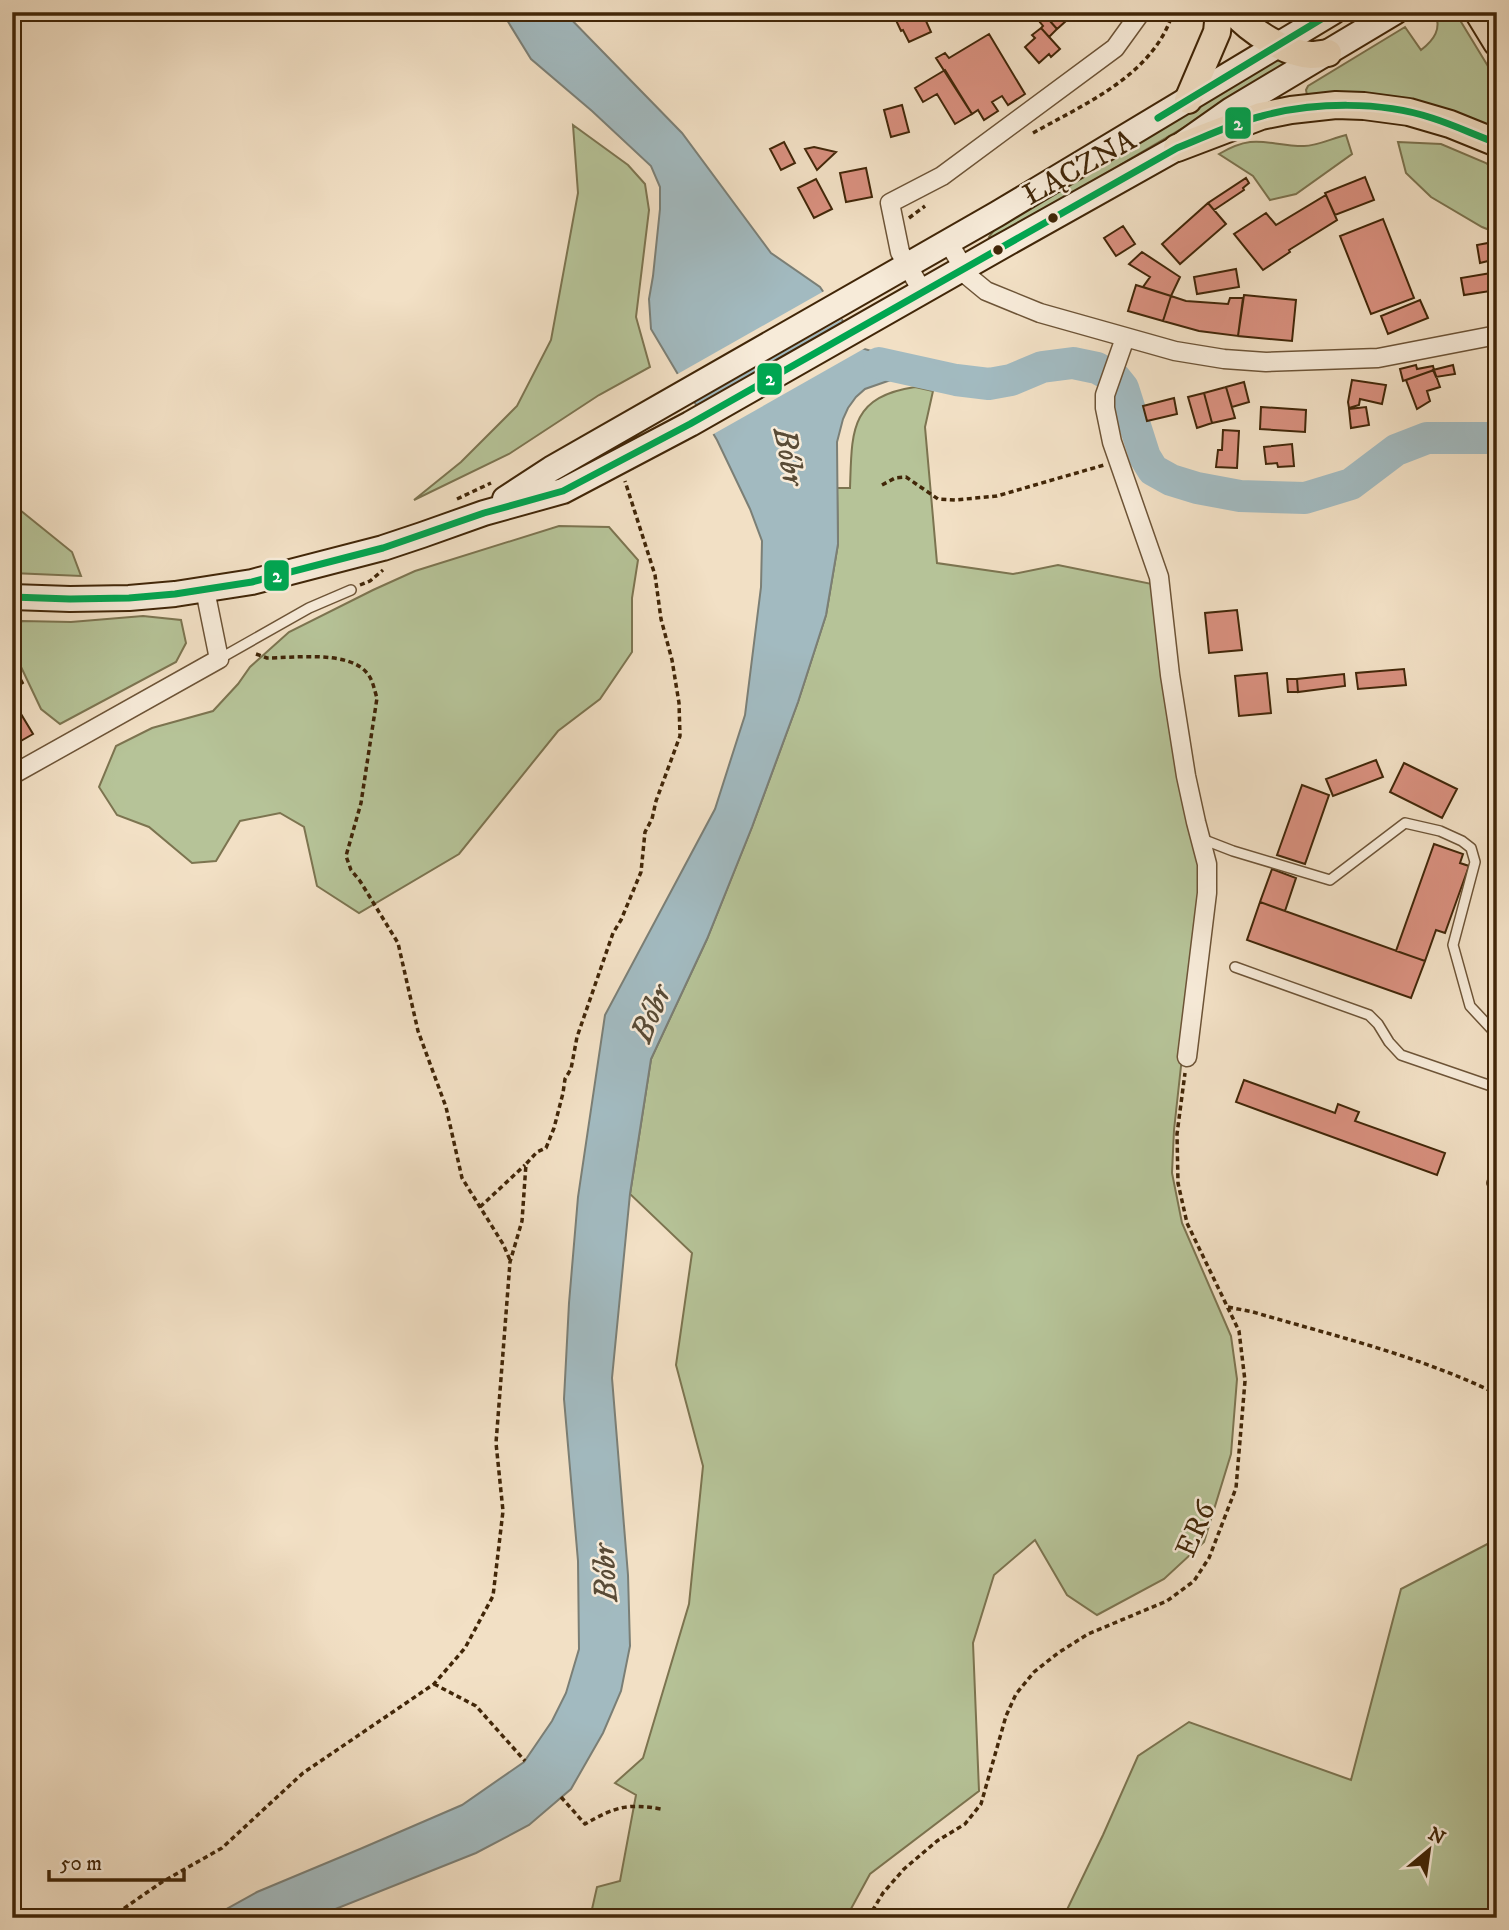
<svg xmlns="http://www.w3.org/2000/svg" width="1509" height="1930" viewBox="0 0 1509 1930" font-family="'IM FELL DW Pica',serif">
	<rect width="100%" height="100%" fill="#f2e0c5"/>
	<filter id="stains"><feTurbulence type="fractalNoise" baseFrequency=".00286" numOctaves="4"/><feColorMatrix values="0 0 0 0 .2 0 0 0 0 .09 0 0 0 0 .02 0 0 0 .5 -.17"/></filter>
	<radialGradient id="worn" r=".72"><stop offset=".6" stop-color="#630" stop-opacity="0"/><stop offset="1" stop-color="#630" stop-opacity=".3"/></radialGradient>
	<path fill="#b6c398" stroke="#7c7450" stroke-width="2" d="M1435,12H1455L1497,81V134L1308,100L1306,90L1308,86L1405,27L1421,50C1434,40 1442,29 1435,12Z
		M1280,55L1294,59L1203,116L993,240L989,237L995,229Z
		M573,125L628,165L645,184L649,210L636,317L650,367L599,395L509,454L414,500L461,462L517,406L551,340L578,193Z
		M1346,135L1352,154L1296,194L1270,200L1253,176L1219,154C1256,132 1267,146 1304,146C1317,146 1333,138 1346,135Z
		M1398,142L1441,144L1486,163L1497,172V233L1482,227L1431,197L1406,173Z
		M915,387L933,391L925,427L937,563L1013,574L1058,565L1152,584L1198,860L1200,893L1174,1130L1172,1173L1182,1223L1231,1336L1237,1379L1231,1454L1204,1542L1164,1579L1097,1615L1067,1595L1035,1540L994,1575L973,1643L979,1791L870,1874L846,1918H590L597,1887L620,1881L636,1795L615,1783L643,1758L689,1604L703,1466L676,1365L692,1253L630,1194L651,1059L707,939L752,827L798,702L826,615L838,544L837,488H850C852,432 849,397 915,387Z
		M15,506L72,552L81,576L12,573V508Z
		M559,526L609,527L638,560L632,598V652L600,699L558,731L459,854L359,913L317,886L304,827L280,813L240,821L216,861L192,863L149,827L117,815L99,787L116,746L152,728L213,711L238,684L250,667L289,632L373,590L415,571Z
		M143,616L181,620L186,643L176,662L60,724L41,709L12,648V636L22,621L71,622Z
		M1497,1539V1918H1063L1103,1835L1138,1756L1189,1722L1351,1780L1401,1589Z"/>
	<path fill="#a2bac0" stroke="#7b7f76" stroke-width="2" d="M502,12H564L682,133L771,253L820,287L861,348L922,366L921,376L905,375L865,389L856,397L848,408L843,419L837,442L838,544L826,615L798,702L752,827L707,939L651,1059L630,1194L612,1378L628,1575L630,1646L621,1691L603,1733L571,1789L529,1825L476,1853L313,1918H210L257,1892L360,1849L462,1805L524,1762L552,1721L566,1693L579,1649L578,1561L564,1399L569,1303L578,1197L605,1015L715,809L745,715L761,587L762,541L750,509L717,440L651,329L649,299L653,276L660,209V187L651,166L592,111L531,59Z"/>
	<path fill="#f2e0c5" d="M826,290L844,318L691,404L674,376Z
		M846,320L863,346L867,347L710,436L693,407Z"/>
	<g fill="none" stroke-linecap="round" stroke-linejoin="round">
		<path stroke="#a2bac0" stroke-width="32" d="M879,363L956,380L989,384L1011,380L1042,367L1073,363L1097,368L1115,378L1123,388L1145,457L1153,470L1171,480L1197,488L1240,496L1305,498L1351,484L1396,450L1427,438H1497"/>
	</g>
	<path fill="#d9907f" stroke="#412608" stroke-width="2" d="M903,12H922L931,32L909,42L903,30L901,31L894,16Z
		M1039,12H1042L1057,29L1049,37L1041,28L1043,26L1035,16Z
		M1042,12H1076L1057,29Z
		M1041,28L1060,49L1051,57L1049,54L1039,63L1025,47L1035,38L1032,35Z
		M989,34L1025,94L1008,105L1002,96L992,102L998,111L984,120L978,110L972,114L936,58L945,53L949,58Z
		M945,70L972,114L955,124L937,94L923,102L915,88Z
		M902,105L909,132L891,137L884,110Z
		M784,142L795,163L781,170L770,149Z
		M814,147L836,152L817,170L805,149Z
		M866,168L872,197L846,202L840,173Z
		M1365,177L1374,200L1335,215L1325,193Z
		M1246,178L1249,183L1243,188L1244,190L1214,210L1208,203Z
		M816,179L832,209L814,218L798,188Z
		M1326,195L1337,220L1289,250L1290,252L1263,270L1234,234L1266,213L1276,225Z
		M1208,203L1226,224L1180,264L1162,244Z
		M1383,219L1414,298L1371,314L1340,236Z
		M1123,226L1135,244L1116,256L1104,238Z
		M1488,243L1492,260L1480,263L1477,245Z
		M1142,252L1180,277L1171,296L1143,287L1150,277L1129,264Z
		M1236,269L1239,287L1197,294L1194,277Z
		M1497,272V290L1464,295L1461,278Z
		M1136,285L1171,296L1163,321L1128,311Z
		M1244,295L1296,300L1292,341L1238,336Z
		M1171,296L1186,301L1228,304L1230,298H1243L1238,336L1199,331L1163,321Z
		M1420,300L1428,318L1388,334L1381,316Z
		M1416,365L1417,369L1433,366L1434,370L1403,381L1400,369Z
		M1453,365L1455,374L1436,377L1433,370Z
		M1434,370L1440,387L1427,391L1430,401L1417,409L1406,380Z
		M1352,380L1386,385L1382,404L1360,399L1359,405L1349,408L1348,402Z
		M1244,382L1249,402L1232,407L1226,387Z
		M1226,387L1235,418L1212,423L1204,393Z
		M1204,393L1212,423L1197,428L1188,397Z
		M1174,398L1177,414L1147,421L1143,406Z
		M1261,407L1306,410L1305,432L1260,429Z
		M1366,407L1369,425L1351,428L1349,409Z
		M1223,430L1239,431L1237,468L1216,467L1218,450H1222Z
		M1292,444L1294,466L1278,467L1277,463L1266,464L1264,447Z
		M1237,610L1242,650L1209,653L1205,613Z
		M14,666L23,683L12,690V667Z
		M1404,669L1406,685L1358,689L1356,673Z
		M1267,673L1271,713L1239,716L1235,676Z
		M1344,674L1345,686L1298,692L1297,679Z
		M1287,679H1297L1298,692H1288Z
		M12,699L33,734L12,746Z
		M1376,760L1383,777L1333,796L1326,779Z
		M1404,763L1457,789L1442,818L1390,792Z
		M1302,785L1329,795L1305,864L1277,855Z
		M1434,844L1463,854L1460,863L1469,866L1445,933L1436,930L1425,961L1396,951Z
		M1272,869L1296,878L1285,911L1260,902Z
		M1260,902L1425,961L1411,998L1247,940Z
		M1244,1080L1335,1113L1338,1104L1359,1112L1355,1121L1445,1153L1437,1175L1236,1102Z"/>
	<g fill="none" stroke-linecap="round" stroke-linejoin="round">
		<g stroke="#6d5437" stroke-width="12">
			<path id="lane" d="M219,659L309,608L351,590
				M1202,839L1233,851L1330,880L1405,823L1440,831L1462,841L1471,848L1475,862L1453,945L1470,1006L1497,1035
				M1235,967L1369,1015L1378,1024L1389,1042L1401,1055L1497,1088
				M1492,1183L1497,1172"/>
		</g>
		<g stroke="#6d5437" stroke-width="21">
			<path id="street" d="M948,242L969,277L986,291L1040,313L1175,351L1224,359L1266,362L1378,358L1497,335
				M922,291L900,252L890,203L942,176L1115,48L1141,12
				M1125,338L1105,395V408L1112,442L1159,577L1170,675L1186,776L1196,822L1207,864V893L1187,1057
				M12,775L219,659L205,590"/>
		</g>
		<g stroke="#412608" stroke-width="28">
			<path id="secondary" d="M505,499L551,469L997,214L1333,12
				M12,597L70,599L129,598L175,594L252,582L383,548L422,535L484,513L563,491L690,424L997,249L1177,148L1231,110L1395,12"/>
		</g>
		<g stroke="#412608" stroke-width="30">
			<path id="primary" d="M1234,12C1250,31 1286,54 1311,55C1316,55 1322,54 1328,53
				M1478,12L1497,43
				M1188,100L1217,32L1219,12
				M1177,148L1261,116L1291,110L1336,105L1364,106L1409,112L1450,124L1497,143"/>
		</g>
		<path stroke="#412608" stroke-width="3.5" stroke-dasharray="5 3.5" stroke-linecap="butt" d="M1033,133C1086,103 1154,75 1173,12
			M909,218L925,206
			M882,485L895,478L906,477L938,499L955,500L997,496L1104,465
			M457,499L491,483
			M360,585L370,581L383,570
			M256,654L267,658C294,658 348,650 367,673C373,680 374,689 377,698L361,803L346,856L351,870L360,881L398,943L418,1031L446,1107L462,1178L503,1244L510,1260
			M480,1207L525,1165
			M1228,1307L1253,1312C1335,1336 1420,1356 1497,1394
			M434,1684L476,1706L525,1761
			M561,1797L585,1824C615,1807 627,1803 661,1809
			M110,1918L162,1882L222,1848L303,1773L434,1684L465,1648L493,1596L503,1511L496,1443L510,1262L522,1221L526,1164L537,1152L546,1148L554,1128L563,1093L565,1079L571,1069L577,1037L613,933L621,920L641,872L645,832L652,819L656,801L680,736L679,703L672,660L661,619L655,575L625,481
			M868,1918L883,1893L904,1869L937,1841L965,1824L981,1804L1006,1716L1016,1694L1034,1672L1058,1653L1088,1634L1167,1601L1194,1581L1209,1558L1236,1488L1245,1381L1239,1331L1187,1223L1178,1183L1177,1134L1185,1073"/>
		<use href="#lane" stroke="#f7ebd9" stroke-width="9"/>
		<use href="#street" stroke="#f7ebd9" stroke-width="18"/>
		<use href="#secondary" stroke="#f7ebd9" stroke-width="24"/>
		<use href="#primary" stroke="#f2e0c5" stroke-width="26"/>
		<g stroke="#f7ebd9" stroke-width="12">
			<path id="bus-1" d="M1158,118L1333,12
				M12,597L70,599L129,598L175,594L252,582L383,548L484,513L563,491L690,424L1177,148C1205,137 1233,123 1262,116C1314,102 1381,101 1432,118C1454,125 1475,135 1497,143"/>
		</g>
		<use href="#bus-1" stroke="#00a651" stroke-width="7"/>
	</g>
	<g fill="#412608" stroke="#f7ebd9" stroke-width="2.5">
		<circle cx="1053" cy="218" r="6"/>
		<circle cx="998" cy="250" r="6"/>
	</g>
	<g text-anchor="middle" stroke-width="5" stroke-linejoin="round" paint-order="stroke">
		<g font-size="30" fill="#412608" stroke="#f7ebd9">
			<text transform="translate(1079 167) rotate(-29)" y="10">ŁĄCZNA</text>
			<text transform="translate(1195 1529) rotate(-66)" y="10">ER6</text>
		</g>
		<g font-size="32" font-style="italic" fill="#594b36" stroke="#f7ebd9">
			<text transform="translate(790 456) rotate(80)" y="11">Bóbr</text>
			<text transform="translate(650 1013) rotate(-67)" y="11">Bóbr</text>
			<text transform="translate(604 1573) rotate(-93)" y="11">Bóbr</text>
		</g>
	</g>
	<g stroke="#f7ebd9" stroke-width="2.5">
		<rect x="1224" y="106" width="28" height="34" rx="7" fill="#00a651"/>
		<rect x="756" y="362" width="27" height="34" rx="7" fill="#00a651"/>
		<rect x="263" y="559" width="27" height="33" rx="7" fill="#00a651"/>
	</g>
	<g font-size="19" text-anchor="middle" font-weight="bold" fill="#fff">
		<text x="1238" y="130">2</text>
		<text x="770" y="385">2</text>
		<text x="277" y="582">2</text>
	</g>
	<rect width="1509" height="1930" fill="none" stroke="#f2e0c5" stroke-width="42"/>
	<rect x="14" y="14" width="1481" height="1902" fill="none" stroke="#412608" stroke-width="3.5"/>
	<rect x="21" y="21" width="1467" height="1888" fill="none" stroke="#412608" stroke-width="2"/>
	<g transform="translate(1429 1850) rotate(29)" stroke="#f7ebd9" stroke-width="5" paint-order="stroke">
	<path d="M0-5L12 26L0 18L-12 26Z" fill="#412608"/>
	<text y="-10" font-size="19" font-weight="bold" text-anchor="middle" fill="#412608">N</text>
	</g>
	<path d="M49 1870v10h135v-10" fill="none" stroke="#412608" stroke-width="3.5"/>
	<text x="60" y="1870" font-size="21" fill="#412608" stroke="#f7ebd9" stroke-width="5" paint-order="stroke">50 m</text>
	<rect width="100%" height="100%" filter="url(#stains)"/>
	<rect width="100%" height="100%" fill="url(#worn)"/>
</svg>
